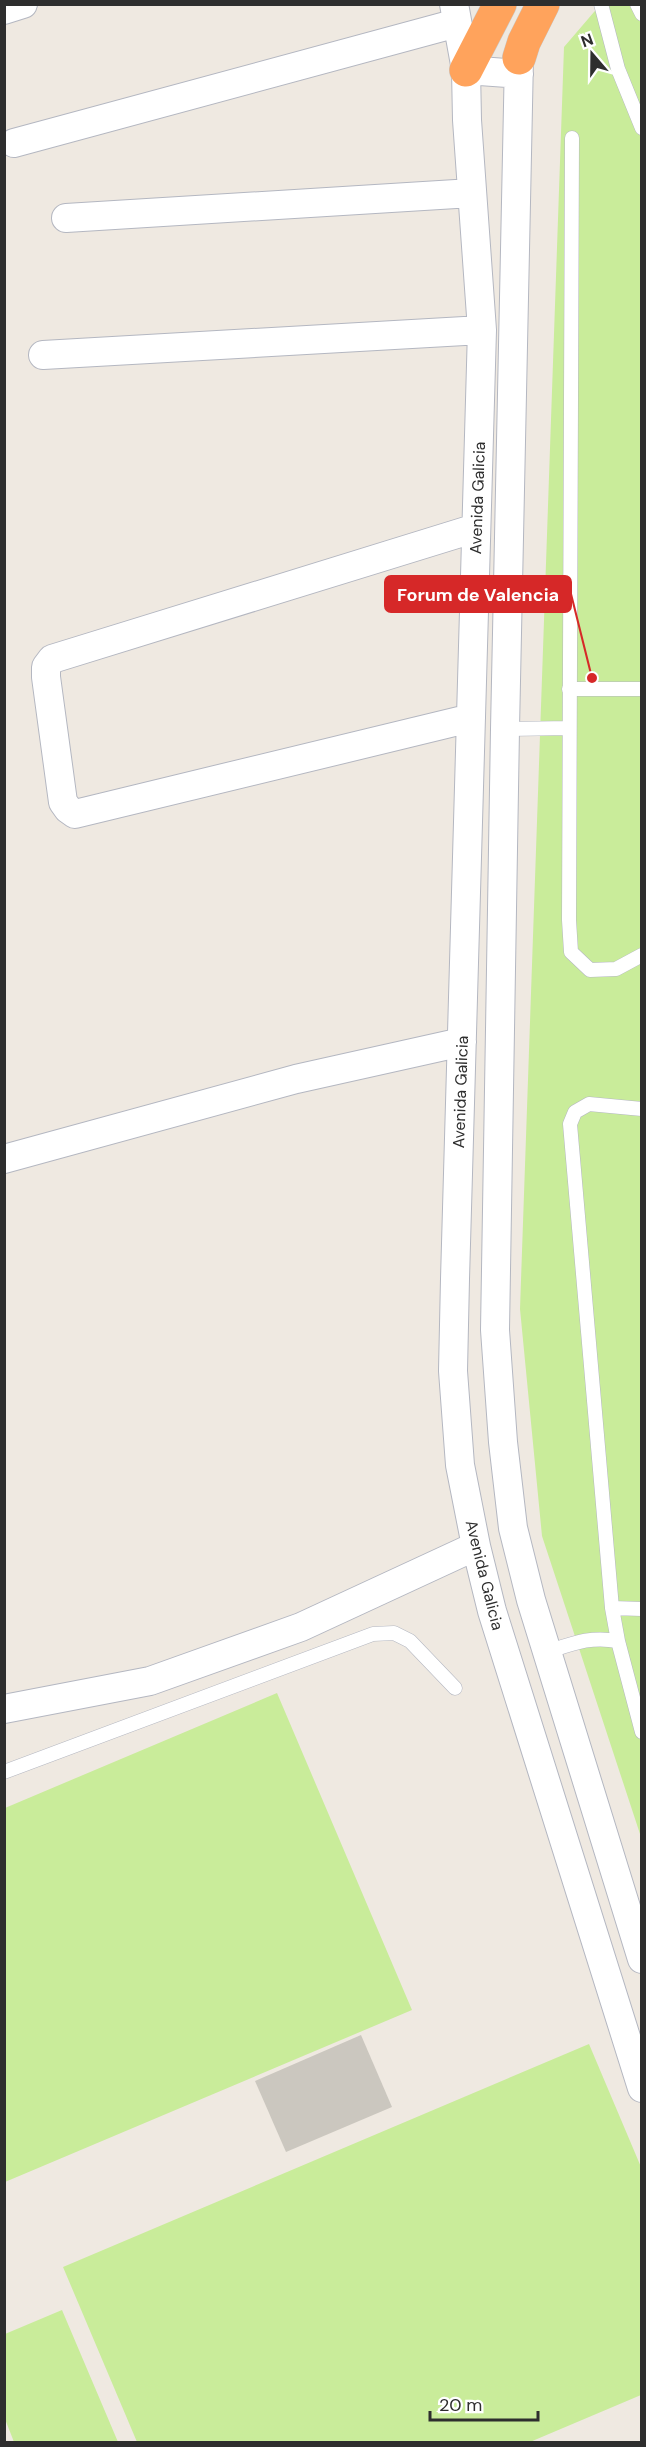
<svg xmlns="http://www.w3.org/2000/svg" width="646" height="2447" viewBox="0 0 646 2447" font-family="'DM Sans',sans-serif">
	<rect width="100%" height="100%" fill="#efe9e1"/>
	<path fill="#c9ec9a" d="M600,5H641V1837L542,1536L520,1309L564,47Z
		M277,1693L412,2010L5,2182V1808Z
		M589,2044L641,2167V2395L530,2442H137L63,2267Z
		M62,2310L118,2442H14L5,2419V2334Z"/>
	<path fill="#cbc7bf" d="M361,2035L392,2107L286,2152L255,2081Z"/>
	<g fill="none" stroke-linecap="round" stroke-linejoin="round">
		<g stroke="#b4b7c1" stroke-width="15">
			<path id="lane" d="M601,4L618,69L642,128
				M637,4L642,14
				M572,138L569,920L571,952L590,970L616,969L642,955
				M569,689H642
				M505,729L569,728
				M612,1608L642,1609
				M618,1641L612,1608L570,1124L575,1112L589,1104L642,1109
				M547,1652C574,1643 590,1636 618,1641L642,1732
				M4,1772L373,1634L394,1633L410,1641L455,1688"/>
		</g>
		<g stroke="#b4b7c1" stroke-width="30">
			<path id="street" d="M454,4L466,70L467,120L482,330L455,1279L453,1371L460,1465L476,1546L492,1611L642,2088
				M4,10L23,4
				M519,58L505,729L495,1330L503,1442L513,1528L531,1600L642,1959
				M466,70L519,74
				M14,143L457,23
				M66,218L472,193
				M43,355L482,330
				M471,718L75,814L68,809L63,802L46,677V667L52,659L476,528
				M4,1159L296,1079L462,1042
				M4,1709L150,1681L301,1627L476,1546"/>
		</g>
		<g stroke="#c9c9c9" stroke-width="34">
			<path id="highway" d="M519,58L524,42L543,4
				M466,70L500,4"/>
		</g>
		<use href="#lane" stroke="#fff" stroke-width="14"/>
		<use href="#street" stroke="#fff" stroke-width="28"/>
		<use href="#highway" stroke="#ffa35c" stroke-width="33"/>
	</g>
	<g text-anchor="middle" stroke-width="4.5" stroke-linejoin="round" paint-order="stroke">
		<g font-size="16" fill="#2e2e2e" stroke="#fff">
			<text transform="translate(477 498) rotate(-88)" y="6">Avenida Galicia</text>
			<text transform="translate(460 1092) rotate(-88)" y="6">Avenida Galicia</text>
			<text transform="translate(485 1575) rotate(76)" y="6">Avenida Galicia</text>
		</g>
	</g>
	<path fill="none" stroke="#d62828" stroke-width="2" d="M592 678L571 594"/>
	<circle fill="#d62828" stroke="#fff" stroke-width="2" cx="592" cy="678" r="6"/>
	<rect fill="#d62828" stroke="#d62828" stroke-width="2" x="385" y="576" width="186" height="36" rx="6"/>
	<g font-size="18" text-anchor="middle" font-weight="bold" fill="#fff">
		<text x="478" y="601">Forum de Valencia</text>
	</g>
	<rect width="646" height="2447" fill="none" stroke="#2e2e2e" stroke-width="12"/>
	<g transform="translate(592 54) rotate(340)" stroke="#ffffff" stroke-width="4.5" paint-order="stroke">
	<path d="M0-4.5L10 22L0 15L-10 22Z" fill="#2e2e2e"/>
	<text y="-9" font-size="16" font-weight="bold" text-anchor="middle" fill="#2e2e2e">N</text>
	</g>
	<path d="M430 2411v9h108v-9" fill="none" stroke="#2e2e2e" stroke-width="3"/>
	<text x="439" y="2411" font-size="18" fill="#2e2e2e" stroke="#ffffff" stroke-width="4.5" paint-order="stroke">20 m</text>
</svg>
